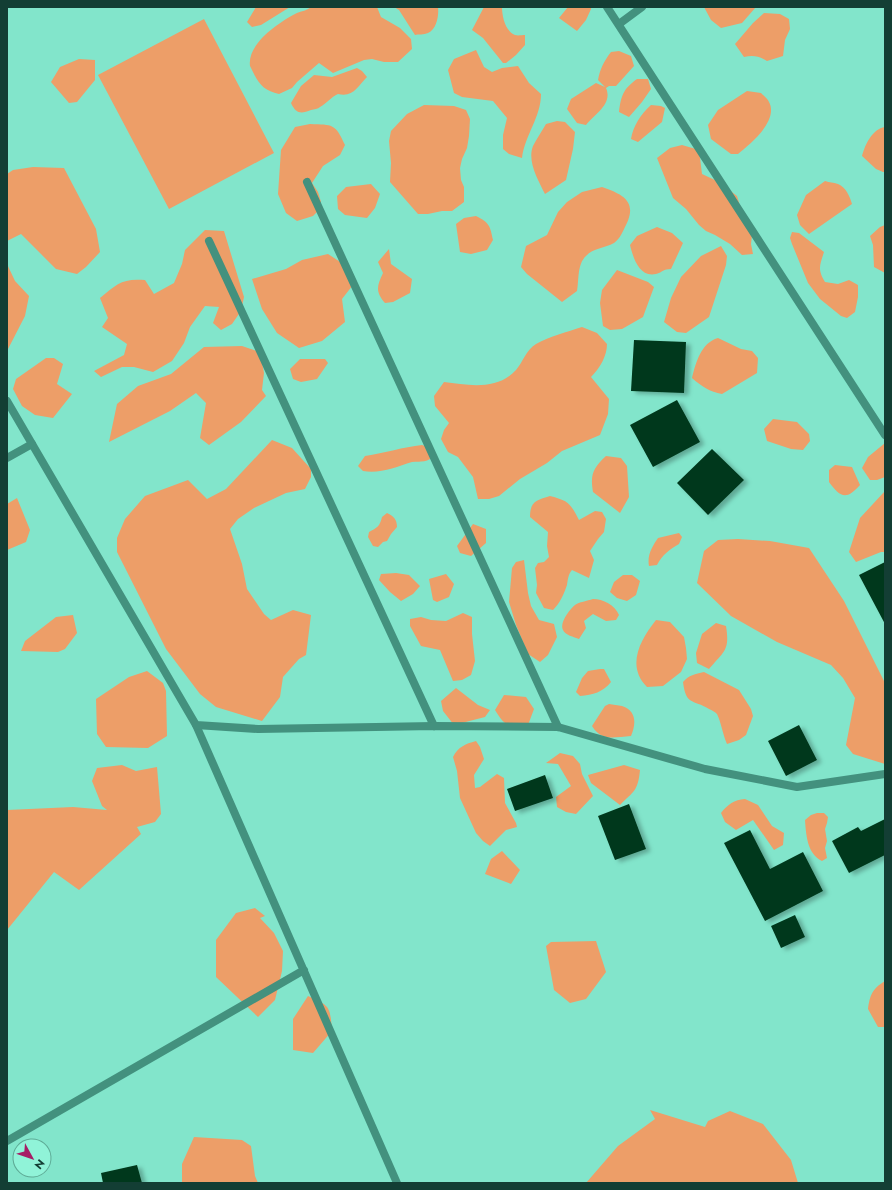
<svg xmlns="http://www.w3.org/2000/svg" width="892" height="1190" viewBox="0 0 892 1190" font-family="Jost,sans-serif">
	<defs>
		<filter id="shadow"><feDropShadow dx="4.5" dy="2.5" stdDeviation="2" flood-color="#0004"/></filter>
	</defs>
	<rect width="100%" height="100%" fill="#82e5cb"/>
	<path fill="#ed9e68" d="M256,7H290L261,25L252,27L247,22Z
		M311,7H377L381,17L400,28L411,39L412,49L398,62H384L372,59L364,60L333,73L319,63L297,82L292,88L279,94C266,91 260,86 254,74C253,72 251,68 250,66C247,44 278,23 295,14C300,11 307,11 311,7Z
		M394,7H438C439,15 437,29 428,33C424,35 418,34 415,35L399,10Z
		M484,7H502C502,16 505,31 515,35C518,36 522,35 525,35V45L516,55L506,63H503L483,38L472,30Z
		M568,7H591V9L586,20L577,31L559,18Z
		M704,7H756L742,23L721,28L711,20Z
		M764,13L780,14L789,19L790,29L785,40L783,56L767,61C759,56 753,55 744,57L735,44L753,23Z
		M204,19L274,153L169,209L98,75Z
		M476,50L484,67L492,72L502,68L518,66L529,83L541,94C541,117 525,135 522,158L509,154L503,149V135L507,118L493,101L462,97L454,93L448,70L454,59Z
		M619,51L631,56L634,66L616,86H609L606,88C613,104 595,114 586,125L577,123L567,109L571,99L596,83L605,87L598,80C600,69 604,61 611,52Z
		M79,59L95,60V80L77,102L69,103L51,82L60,67Z
		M357,68L362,71L367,77C358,86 353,98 338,94C331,97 327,103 320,107C318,109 314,109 311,110C301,114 296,114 291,103L301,86L314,75L332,77Z
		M637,79H648L651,89L642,102L629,117L619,112C621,96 623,89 637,79Z
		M747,91L761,93C764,96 768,99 769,102C779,121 750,144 738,154H731L711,139L708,125L718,110Z
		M424,105L454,106L466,110L470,119L469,136L467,148L462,159L460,168L461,180L464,187V202L452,211H442L428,214H418L390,182L391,163L389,141L391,131L407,114Z
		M651,105L661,106L665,108L662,122L638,142L631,139C633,126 641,114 651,105Z
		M557,121L565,122L575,132L573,149L566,180L545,194C538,180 527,161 533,146C537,138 542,131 546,124Z
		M310,124C333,125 335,123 345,145L340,155L323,166L312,183L318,192L321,202L317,212L313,216L297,221L286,213L278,194L281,150L295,127Z
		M885,127V172H883L876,169L862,156C865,145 872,129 885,127Z
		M682,145L699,150L702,174L719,182L737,196L740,206L753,226L751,244L753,254L742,255L730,244L715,235L706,231L699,225L686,209L673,198L657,158L670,148Z
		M33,167L64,168L96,229L100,252L86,267L77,274L56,269L21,234L7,241V174L13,170Z
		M825,181C830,183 833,182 838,184C846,187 850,197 852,204L809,234L800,225L797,215L806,195Z
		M371,184L380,194L375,208L367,218L345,215L338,209L337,196L346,187Z
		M602,187C622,194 638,201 626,225C623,231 620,239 614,243C605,248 593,248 586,256C577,264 579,281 577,291L562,302L527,274L521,267L526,246L547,235L558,212L567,202L582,192Z
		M476,216C490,223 490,226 493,240L487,250L471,254L460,252L456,224L464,218Z
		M885,225V273L874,267L873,245L870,236L880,227Z
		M657,227L672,233L683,243L671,269C663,269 663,272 656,274C639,278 633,257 630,245L637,236Z
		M205,230L224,231L244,297L241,311L232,324L221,330L213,323L219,307L205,306L190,327L184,343L172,361L153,372L134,367H122L101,377L94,371L124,355L127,344L102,327L108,318L100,298C117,284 122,278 145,280L154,294L174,283L182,264L185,250Z
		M792,232L799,233L824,252C820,265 817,269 825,282L838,284L849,280L858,285V297L855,312L847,318L841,316L820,299L808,283L792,244L790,238Z
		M721,246L727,256L726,265L709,317L686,333L677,332L664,322L671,298L681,277L701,256Z
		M389,249L391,264L412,279L410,293L393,302L385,303C375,291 377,286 383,273L378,262Z
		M328,254L351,269L356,281L342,299L345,322L322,341L299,348L277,333L262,309L252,279L286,269L302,260Z
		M7,264L15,281L29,296L25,316L7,351Z
		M617,270L648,282L654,287L643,317L622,329L610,330L603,326L600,303L602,290Z
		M582,327L597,333L607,344C607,356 600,368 591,377L609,399L608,414L600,435L562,451L547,463L520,479L499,496L489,499H478L473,477L458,457L448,452L441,439L444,430L449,423L435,406L434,396L444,382C468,385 497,391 516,370C523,362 526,350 536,344C550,336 567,332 582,327Z
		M718,338L741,349L752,351L758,358L757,373L722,394C710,392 701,386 692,378C696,362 701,343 718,338Z
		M242,346L260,352L264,373L262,390L266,396L241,422L209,445L200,438L206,403L196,393L170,411L109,442L117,404L138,386L171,374L204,347Z
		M46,358H54L63,364L57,384L72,394L53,418L35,415L22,406L13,389L16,379Z
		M300,359H325L328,363L317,379L301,382L293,379L290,369Z
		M773,419L797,422L809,434L810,441L803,450L791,449L767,441L764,429Z
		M272,440L292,448L311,469V477L305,489L286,493L254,508L238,519L230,529L242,564L247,589L264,614L271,620L293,610L311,615L306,655L299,659L283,677L280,697L262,721L216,707L200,694L166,649L117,552V538L125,519L145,496L188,480L207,499L226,489Z
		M885,443V477L877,480H870L862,468L868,457Z
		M422,445L430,448V459C424,463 419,461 412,462C396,467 380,474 363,471L358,466L365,456C385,453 403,447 422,445Z
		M606,456L621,458L627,466L629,497L620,513L593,492C590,475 593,468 606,456Z
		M835,465L852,467L860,485C846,501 840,497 829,482V470Z
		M885,491V552H881L856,562L849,552L860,518Z
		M550,496C569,501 570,503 579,520L595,511L602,512L606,519L604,532L598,539L590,551L594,560L589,578L572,570C568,575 568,579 567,585C564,594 560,603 553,610L544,608L536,593L537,585L535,568L538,563L544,562L549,557L547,546L548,532L530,517C530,501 537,500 550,496Z
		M17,498L30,530L26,542L7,550V504Z
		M387,513C394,516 397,520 397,527L391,534L387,541L383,542L378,547L373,546L368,537L369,532C377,528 380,526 382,517Z
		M473,524L486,529V543L471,556L460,553L457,546Z
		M679,533L682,537L679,544C670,549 662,555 657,565L649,566C647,555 652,547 658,538Z
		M738,539L770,541L809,548L844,601L885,683V764L853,754L846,745L855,698L843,678L831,665L777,642L731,616L697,583L704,551L718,540Z
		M524,560L528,593L531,606L539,620L554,624L557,637L548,655L540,662L528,654L516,625L509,602L512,568L516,562Z
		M396,573L409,575L420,586L413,594L401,601L390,592L379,580L381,574Z
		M446,574L454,584L449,597L437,602L433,600L429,579Z
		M623,575H632L640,581L636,595L627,601L617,598L610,592L614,582Z
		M593,599C603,599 615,605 619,615L616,620L606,621L593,614L584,621L586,628L579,639C574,637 565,635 563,630C559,623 570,609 575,605C579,602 587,601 593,599Z
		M463,613L472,617V634L475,661L471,675L462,680L453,681L440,650L421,646L410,626V619L421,617L431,620L446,621Z
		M73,615L77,633L65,649L58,652L21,651L25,641L56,617Z
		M656,620L670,622L684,637L686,648L687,659L681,672L663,686L647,687C626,666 640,640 656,620Z
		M716,623L726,626C730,651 724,651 709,669L697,663L696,653L702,634Z
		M600,669H604L611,682C603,692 593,695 580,696L576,692L582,678L588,671Z
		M147,671L163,683L166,691L167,736L148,748L106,747L97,734L96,699L129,677Z
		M704,672L739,690L751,709L753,716L746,735L739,740L727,744C723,735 721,722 717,714C715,712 712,710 709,709C693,699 686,706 683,682C689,675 695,674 704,672Z
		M456,688L478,705L490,710L485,717L454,725L443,711L441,701Z
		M504,695L526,697L534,709L528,725C508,726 506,728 495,710Z
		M609,704C613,705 618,705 622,706C637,711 636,724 631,736C614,737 602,742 592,726L605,706Z
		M476,741L480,747L484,759L474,775L475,788L480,787L497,774L504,778L505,803L516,823L517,827L506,830L490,846L483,841L476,833L460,798L457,771L453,757C458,747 465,744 476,741Z
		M560,753L573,756L580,764L582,774L593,796L576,814L566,812L557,807L556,797L571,786L558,764L546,763Z
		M122,765L136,771L157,767L161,814L155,822L137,827L141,834L79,890L54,872L7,930V810L73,807L107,810L102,806L92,781L97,768Z
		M624,765L640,770C638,791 634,791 620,805L591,783L588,775Z
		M745,799L758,805L772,826L784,833L783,845L774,850L753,820L736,830L725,822L721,813C728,804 734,800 745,799Z
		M817,813H824L828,817L827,823L825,829L827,841L825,848L827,858L822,861C807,854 806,834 805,820L811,815Z
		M502,851L520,870L511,884L485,874L491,859Z
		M255,908L265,916L260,918L274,933L283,951L282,971L275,1000L258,1017L216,977V940L236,913Z
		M596,941L606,972L586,999L570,1003L554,990L546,946L551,942Z
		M885,981V1027H878L868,1009C870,995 872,989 885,981Z
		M308,996C331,1006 330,1007 332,1031L313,1053L293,1050V1019Z
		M650,1110L705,1127L708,1121L730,1111L763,1124L791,1160L798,1183H586L618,1146L655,1119Z
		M194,1137L242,1140L251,1146L255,1176L258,1183H182V1164Z"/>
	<path fill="#00381c" filter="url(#shadow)" d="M634,340L686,342L684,393L631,391Z
		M677,400L700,442L653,467L630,425Z
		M712,449L744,480L708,515L677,483Z
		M885,562V624L859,575Z
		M799,725L817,760L786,776L768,741Z
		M545,775L553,798L515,811L507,789Z
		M629,804L646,849L615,860L598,816Z
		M885,819V855L849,873L832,841L858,827L861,831Z
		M750,830L770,869L803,852L823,891L765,921L724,843Z
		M795,915L805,937L781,948L771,926Z
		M137,1165L142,1183H103L101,1173Z"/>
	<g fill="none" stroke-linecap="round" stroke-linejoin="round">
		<path stroke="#43917e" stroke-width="8" d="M307,182L558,727
			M209,241L434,726
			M7,458L32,444
			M196,725L397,1183
			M7,1141L304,970"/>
		<path stroke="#43917e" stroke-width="8" d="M607,7L885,435
			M619,24L642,7
			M7,401L196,725L258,729L434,726L558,727L705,769L797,787L885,774"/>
	</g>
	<rect width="892" height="1190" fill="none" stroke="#133e34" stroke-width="16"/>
	<g transform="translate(32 1158) rotate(130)"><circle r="19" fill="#90f3d8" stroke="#5eab96"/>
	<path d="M0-3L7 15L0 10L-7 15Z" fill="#a61d65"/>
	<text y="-6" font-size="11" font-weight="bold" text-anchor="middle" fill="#133e34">N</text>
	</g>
</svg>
